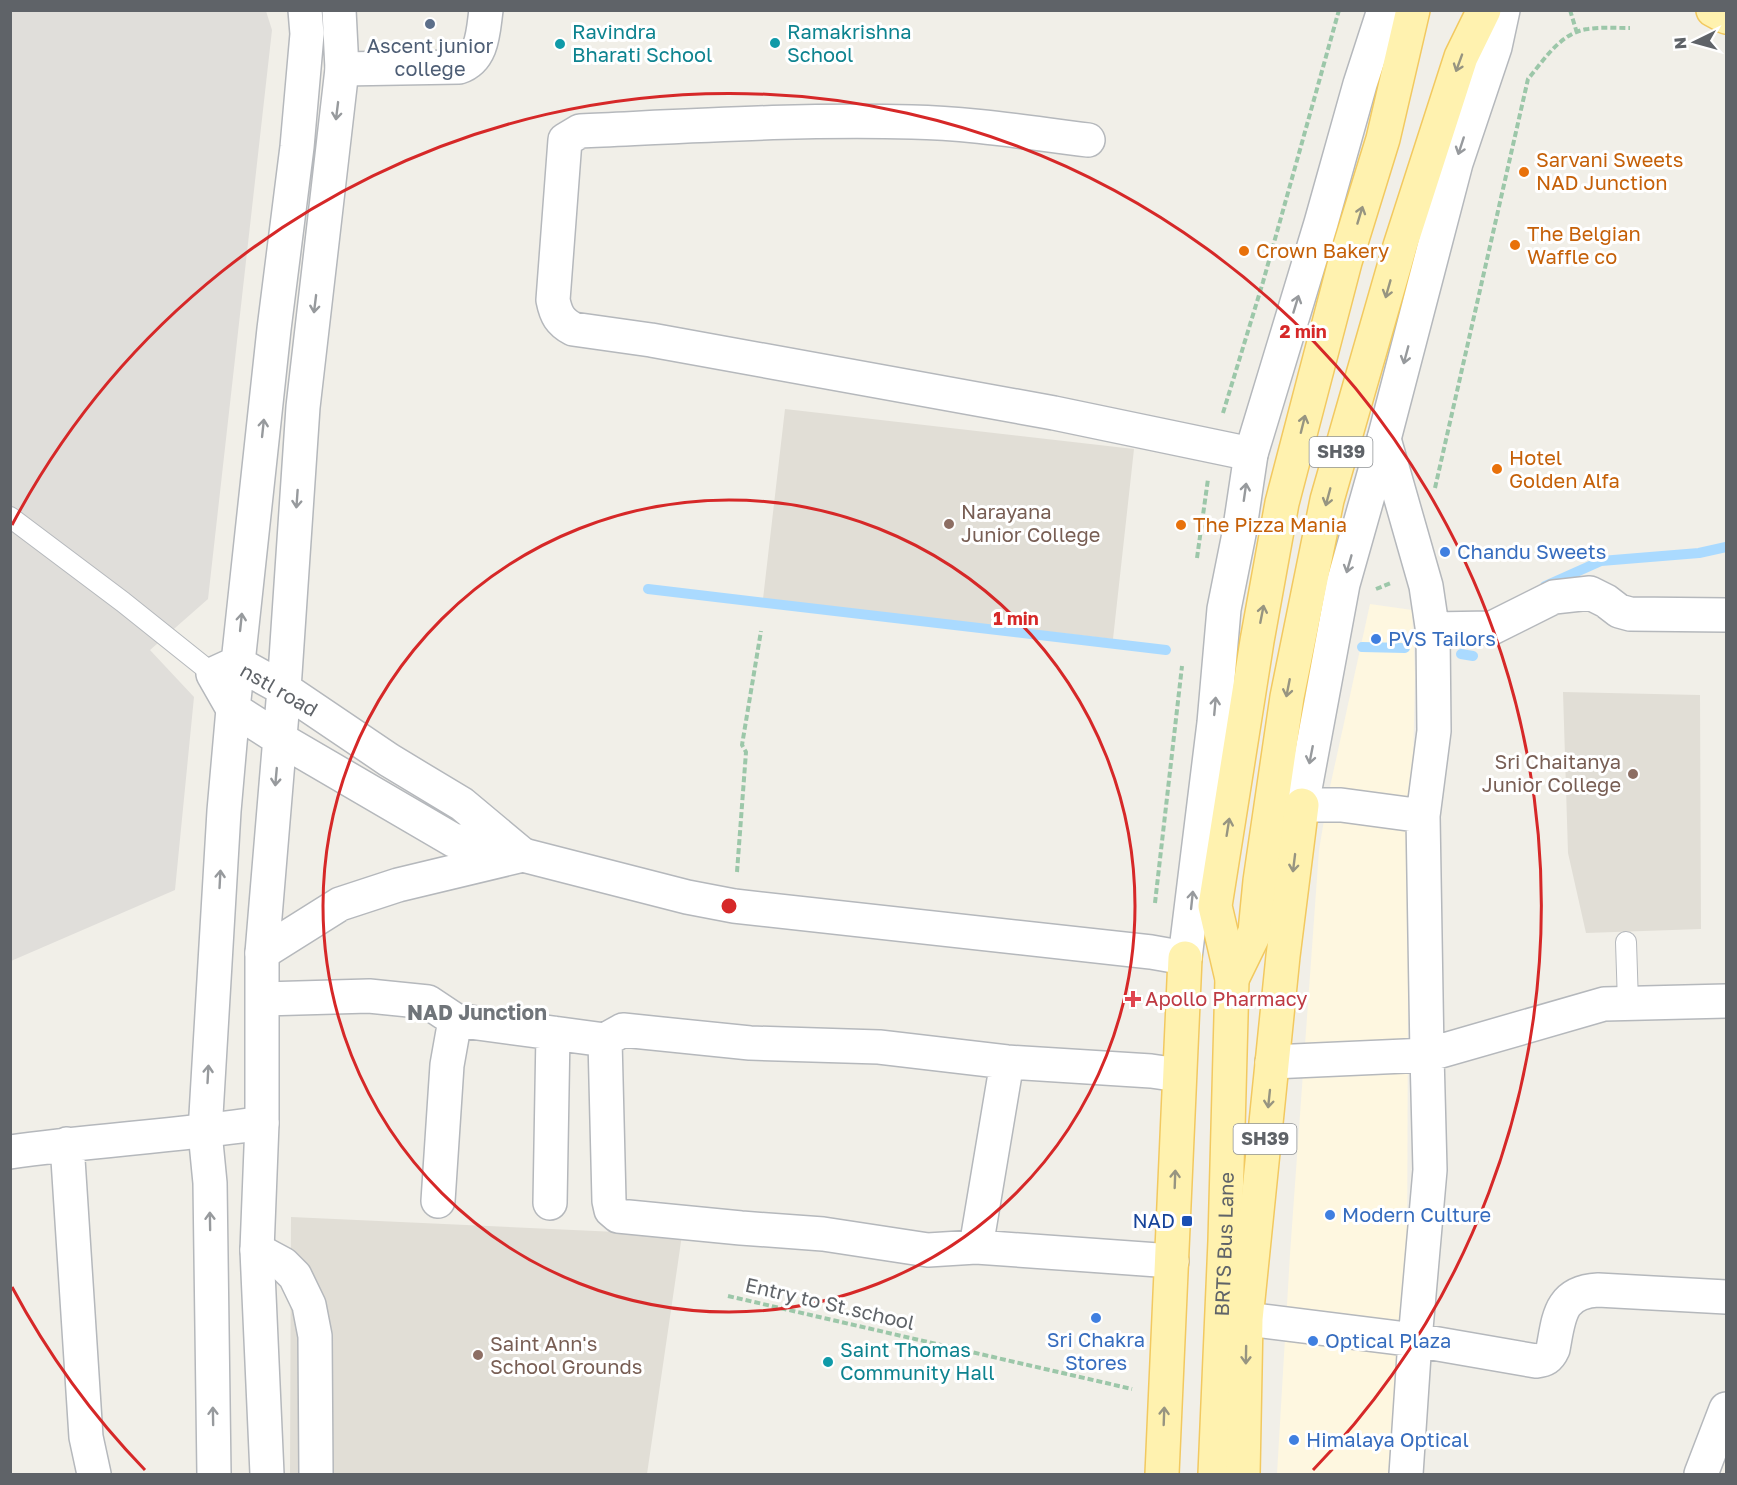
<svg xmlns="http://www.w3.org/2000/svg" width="1737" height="1485" viewBox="0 0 1737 1485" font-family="'Golos Text',sans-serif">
	<rect width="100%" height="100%" fill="#f1efe8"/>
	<path fill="#fef7e0" d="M1370,604L1412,610L1415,675L1408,991L1407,1283L1395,1474H1277L1290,1254L1319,850L1328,796Z"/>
	<path fill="#e0deda" d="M11,11H266L272,30L208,599L150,650L194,697L175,890L11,961Z"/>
	<path fill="#e1ded6" d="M785,409L1134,449L1113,639L763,599Z
		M1563,692L1700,695L1701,929L1586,933L1568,853Z
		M291,1217L682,1235L647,1474H290Z"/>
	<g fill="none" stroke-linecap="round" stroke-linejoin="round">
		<path stroke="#aadaff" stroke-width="10" d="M1545,586L1601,561L1699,553L1726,547
			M648,589L1166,650
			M1362,647L1405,648
			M1461,654L1473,656"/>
		<g stroke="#b5b8bc" stroke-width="22">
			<path id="service" d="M10,517L123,602L213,674
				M1626,942L1628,1003"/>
		</g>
		<g stroke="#b5b8bc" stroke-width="36">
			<path id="minor" d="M342,69L459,67C483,59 483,32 486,10
				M1088,140C1030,133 970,123 912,122C801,119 690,126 580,131L565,140L553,300C556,315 560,322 573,329L651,340L1054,413L1251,454
				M1384,439L1426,586L1433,633L1434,731L1423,816
				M1432,629L1492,628L1554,597L1590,593L1606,601L1619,611L1630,614L1726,615
				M262,953L340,904L398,885L523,855L687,897L734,906L1151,952L1185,958
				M263,999L369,996L428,1002L455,1020L605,1040L623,1030L750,1043L879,1047L1007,1062L1151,1071L1179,1075
				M1726,1001L1604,1004L1427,1055L1430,1170L1415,1340L1536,1361C1545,1360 1549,1358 1553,1349C1559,1318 1559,1292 1598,1290L1726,1297
				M605,1040L609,1201L611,1210L618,1216L741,1228L823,1234L928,1250L976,1247L1172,1261
				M1272,1062L1427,1055L1423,816L1341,805H1302
				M67,1144L86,1437L94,1474
				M10,1152C94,1140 179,1136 262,1123
				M438,1201L447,1065L455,1020
				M550,1203L553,1033
				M976,1247L1007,1062
				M257,1250L283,1264L295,1276L309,1305L315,1336L316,1474
				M1246,1319L1415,1340L1406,1474
				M1701,1474L1726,1409"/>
		</g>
		<g stroke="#b5b8bc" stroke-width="36">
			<path id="tertiary" d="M237,663L284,689L389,760L462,804L523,855L453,840L280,739L233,709L213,674Z
				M1302,805L1343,584L1384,439L1456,163L1495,47L1503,10
				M1185,958L1214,723L1224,609L1239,534L1251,454L1321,223L1360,84L1384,10
				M214,1474L210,1183L205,1132L224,811L233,709L274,329L297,147L307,34L305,10
				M267,1474L257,1250L262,1123V953L284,689L303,407L342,69L339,10"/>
		</g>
		<g stroke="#f2c960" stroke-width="36">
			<g id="primary">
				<path d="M1713,10L1726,17"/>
				<path d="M1232,979L1255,932L1260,881L1287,697L1327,500L1400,246L1461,57L1484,10"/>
				<path d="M1162,1474L1185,958"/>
				<path id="s1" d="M1215,1474L1225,1241L1232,979L1215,906L1257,641L1282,503L1345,262L1383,139L1413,10"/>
				<path d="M1243,1474L1246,1319L1283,956L1302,805"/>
			</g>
		</g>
		<path stroke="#9cc7a9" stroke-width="4" stroke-dasharray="6 3" stroke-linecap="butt" d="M1570,10L1577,33
			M1223,413L1263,282L1339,10
			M1435,488L1528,79C1544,60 1561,32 1588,29C1601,27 1616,28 1630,28
			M1197,558L1208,479
			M1376,589L1391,583
			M737,872L746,752L742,745L761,631
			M1155,903L1182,666
			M728,1296L1132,1389"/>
		<use href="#service" stroke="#fff" stroke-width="20"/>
		<use href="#minor" stroke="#fff" stroke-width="33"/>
		<use href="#tertiary" stroke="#fff" stroke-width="33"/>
		<use href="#primary" stroke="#fff2af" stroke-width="33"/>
	</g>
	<defs><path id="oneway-shaft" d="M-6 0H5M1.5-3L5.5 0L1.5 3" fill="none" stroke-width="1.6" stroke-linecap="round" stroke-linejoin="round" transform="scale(1.5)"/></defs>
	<g stroke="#979581">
		<use href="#oneway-shaft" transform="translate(1459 63) rotate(110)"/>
		<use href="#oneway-shaft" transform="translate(1360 215) rotate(-73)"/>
		<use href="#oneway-shaft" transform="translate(1388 289) rotate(106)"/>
		<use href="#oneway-shaft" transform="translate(1303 424) rotate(-76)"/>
		<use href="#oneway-shaft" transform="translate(1328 497) rotate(105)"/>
		<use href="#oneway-shaft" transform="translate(1262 614) rotate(-79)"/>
		<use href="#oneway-shaft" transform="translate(1288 688) rotate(101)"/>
		<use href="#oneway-shaft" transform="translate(1228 827) rotate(-81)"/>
		<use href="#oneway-shaft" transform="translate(1294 863) rotate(97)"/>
		<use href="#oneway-shaft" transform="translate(1269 1099) rotate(96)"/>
		<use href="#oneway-shaft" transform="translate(1175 1179) rotate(-88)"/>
		<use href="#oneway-shaft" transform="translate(1246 1355) rotate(91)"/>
		<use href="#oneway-shaft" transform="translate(1164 1416) rotate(-88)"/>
	</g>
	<g stroke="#979a9d">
		<use href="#oneway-shaft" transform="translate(337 111) rotate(97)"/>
		<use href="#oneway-shaft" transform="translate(1461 146) rotate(108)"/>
		<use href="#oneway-shaft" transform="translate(315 304) rotate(97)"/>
		<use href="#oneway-shaft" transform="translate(1296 304) rotate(-73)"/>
		<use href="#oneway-shaft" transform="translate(1406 355) rotate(105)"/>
		<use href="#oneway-shaft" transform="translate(263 428) rotate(-84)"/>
		<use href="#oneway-shaft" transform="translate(1245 492) rotate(-82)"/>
		<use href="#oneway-shaft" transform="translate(297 499) rotate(94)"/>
		<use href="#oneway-shaft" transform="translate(1349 564) rotate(106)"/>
		<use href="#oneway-shaft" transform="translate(241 622) rotate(-84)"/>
		<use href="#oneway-shaft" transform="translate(1215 706) rotate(-85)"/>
		<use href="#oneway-shaft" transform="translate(1311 755) rotate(101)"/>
		<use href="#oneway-shaft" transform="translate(276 777) rotate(95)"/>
		<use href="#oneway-shaft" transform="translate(220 879) rotate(-87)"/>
		<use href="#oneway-shaft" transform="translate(1192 900) rotate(-84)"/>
		<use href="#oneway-shaft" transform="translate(208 1074) rotate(-87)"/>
		<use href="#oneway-shaft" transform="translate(210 1221) rotate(-91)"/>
		<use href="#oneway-shaft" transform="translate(213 1416) rotate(-91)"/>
	</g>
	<g fill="none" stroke="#d62828" stroke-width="3">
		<circle cx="729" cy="906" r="406"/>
		<path d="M145 1470A812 812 0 0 1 12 1287M12 525A812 812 0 1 1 1313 1470"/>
	</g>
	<circle fill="#5c6f8a" stroke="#fff" stroke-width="2" cx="430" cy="24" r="6"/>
	<g fill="#0f9aa8" stroke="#fff" stroke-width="2">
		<circle cx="775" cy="43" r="6"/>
		<circle cx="560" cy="44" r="6"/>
		<circle cx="828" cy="1362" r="6"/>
	</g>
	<g fill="#e8710a" stroke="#fff" stroke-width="2">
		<circle cx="1524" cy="172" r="6"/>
		<circle cx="1515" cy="245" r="6"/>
		<circle cx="1244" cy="251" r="6"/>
		<circle cx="1497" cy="469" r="6"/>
		<circle cx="1181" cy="525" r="6"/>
	</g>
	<g fill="#8d6e63" stroke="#fff" stroke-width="2">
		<circle cx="949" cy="524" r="6"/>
		<circle cx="1633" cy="774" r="6"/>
		<circle cx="478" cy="1355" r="6"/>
	</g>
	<g fill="#3f7fe0" stroke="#fff" stroke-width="2">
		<circle cx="1445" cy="552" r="6"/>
		<circle cx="1376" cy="639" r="6"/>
		<circle cx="1330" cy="1215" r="6"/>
		<circle cx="1096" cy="1318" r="6"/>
		<circle cx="1313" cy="1341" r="6"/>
		<circle cx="1294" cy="1440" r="6"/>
	</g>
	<path fill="#e0444e" stroke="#fff" stroke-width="2" d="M1130 990h6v6h6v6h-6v6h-6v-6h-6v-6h6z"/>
	<rect fill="#1a4fb4" stroke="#fff" stroke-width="2" x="1181" y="1215" width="12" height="12" rx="3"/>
	<g text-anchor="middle" stroke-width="6" stroke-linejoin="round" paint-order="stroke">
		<g fill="#fff" stroke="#8f9295" stroke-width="1.5">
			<rect x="1309.5" y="437" width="63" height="30" rx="4.5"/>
			<rect x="1233.5" y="1124" width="63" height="30" rx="4.5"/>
		</g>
		<g font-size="18" font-weight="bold" fill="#5f6368">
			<text x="1341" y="458">SH39</text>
			<text x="1265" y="1145">SH39</text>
		</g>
		<g font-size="20" fill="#0d838f" stroke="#fff" text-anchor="start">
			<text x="572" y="39">Ravindra<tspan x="572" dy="23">Bharati School</tspan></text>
			<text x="787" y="39">Ramakrishna<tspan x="787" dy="23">School</tspan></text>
			<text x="840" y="1357">Saint Thomas<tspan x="840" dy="23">Community Hall</tspan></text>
		</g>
		<g font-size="20" fill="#4e5e75" stroke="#fff">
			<text x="430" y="53">Ascent junior<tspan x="430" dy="23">college</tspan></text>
		</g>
		<g font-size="20" fill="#c56008" stroke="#fff" text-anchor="start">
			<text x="1536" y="167">Sarvani Sweets<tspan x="1536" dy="23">NAD Junction</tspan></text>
			<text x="1527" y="241">The Belgian<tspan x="1527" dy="23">Waffle co</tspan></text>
			<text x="1256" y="258">Crown Bakery</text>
			<text x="1509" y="465">Hotel<tspan x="1509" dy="23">Golden Alfa</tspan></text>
			<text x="1193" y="532">The Pizza Mania</text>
		</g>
		<g font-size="20" fill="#785e54" stroke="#fff" text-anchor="start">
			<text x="961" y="519">Narayana<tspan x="961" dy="23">Junior College</tspan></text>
			<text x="1621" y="769" text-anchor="end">Sri Chaitanya<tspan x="1621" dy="23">Junior College</tspan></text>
			<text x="490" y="1351">Saint Ann's<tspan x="490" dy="23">School Grounds</tspan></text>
		</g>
		<g font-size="20" fill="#366cbe" stroke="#fff" text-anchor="start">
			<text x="1457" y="559">Chandu Sweets</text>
			<text x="1388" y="646">PVS Tailors</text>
			<text x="1342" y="1222">Modern Culture</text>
			<text x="1096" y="1347" text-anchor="middle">Sri Chakra<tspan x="1096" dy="23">Stores</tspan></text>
			<text x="1325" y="1348">Optical Plaza</text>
			<text x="1306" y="1447">Himalaya Optical</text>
		</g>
		<g font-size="20" fill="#5f6368" stroke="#fff">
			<text transform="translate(279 690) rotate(30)" y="7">nstl road</text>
			<text dy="7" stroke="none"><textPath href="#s1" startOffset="230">BRTS Bus Lane</textPath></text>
			<text transform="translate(830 1304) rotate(13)" y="7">Entry to St.school</text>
		</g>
		<g font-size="20" fill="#be3a42" stroke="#fff" text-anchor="start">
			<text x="1145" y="1006">Apollo Pharmacy</text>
		</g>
		<g font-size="20" fill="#164399" stroke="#fff" text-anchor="end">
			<text x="1175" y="1228">NAD</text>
		</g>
		<g font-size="21" font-weight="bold" fill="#70757a" stroke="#fff">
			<text x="477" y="1020">NAD Junction</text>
		</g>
	</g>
	<circle cx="729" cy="906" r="9" fill="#d62828" stroke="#fff" stroke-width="3"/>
	<g font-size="18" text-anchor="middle" font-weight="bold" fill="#d62828" stroke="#fff" stroke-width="6" stroke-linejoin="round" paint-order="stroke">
		<text x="1303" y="338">2 min</text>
		<text x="1016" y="625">1 min</text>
	</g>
	<rect width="1737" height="1485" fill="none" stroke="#5f6368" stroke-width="24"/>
	<g transform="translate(1695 42) rotate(265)" stroke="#ffffff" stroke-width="4.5" paint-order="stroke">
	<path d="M0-4.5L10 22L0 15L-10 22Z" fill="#5f6368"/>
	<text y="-9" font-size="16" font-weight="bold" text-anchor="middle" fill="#5f6368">N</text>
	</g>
</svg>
